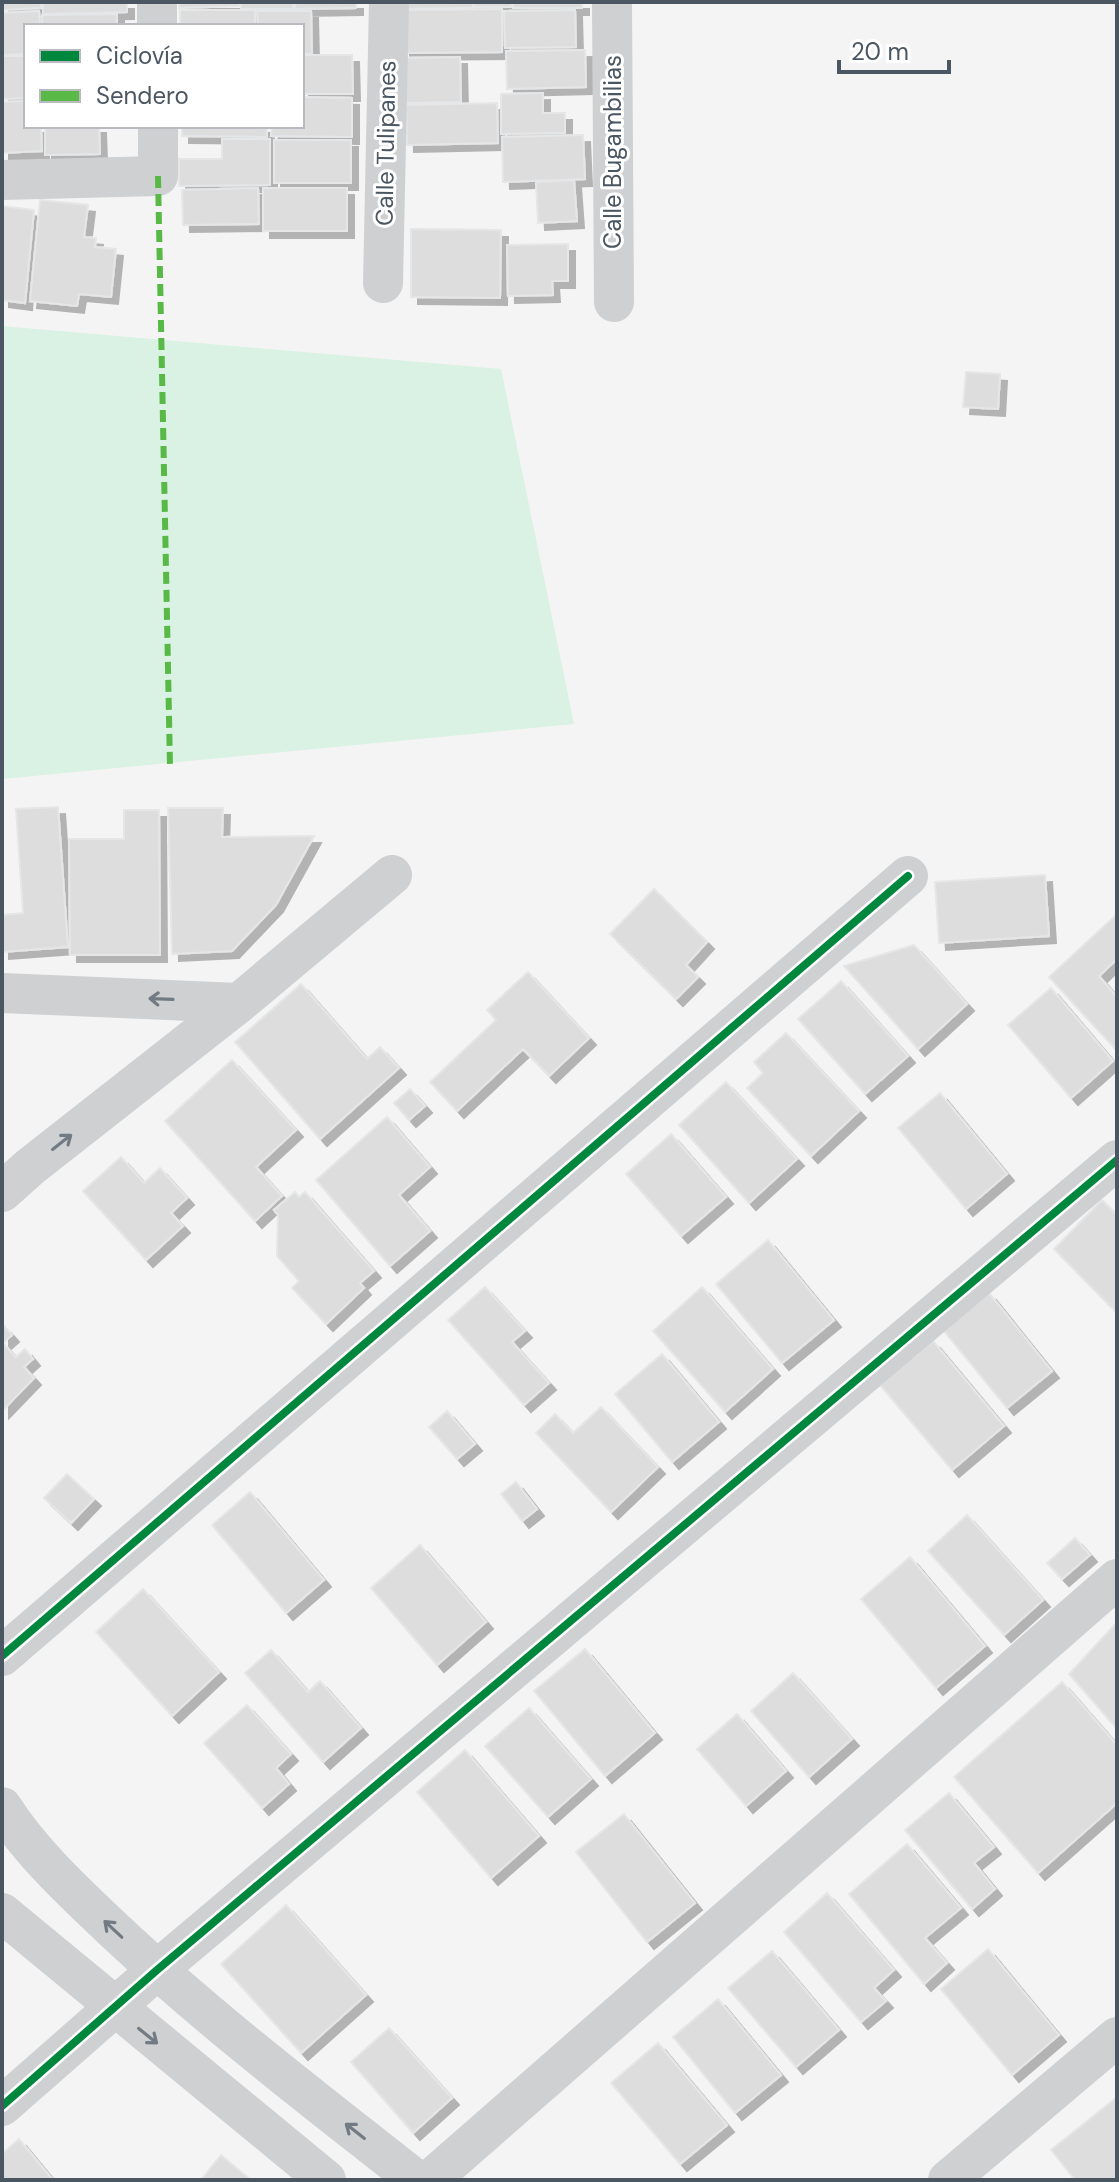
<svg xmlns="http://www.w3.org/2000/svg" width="1119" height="2182" viewBox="0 0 1119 2182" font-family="'DM Sans',sans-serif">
	<defs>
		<filter id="shadow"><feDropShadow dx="7" dy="7" stdDeviation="0" flood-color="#0004"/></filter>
	</defs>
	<rect width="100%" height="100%" fill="#f4f4f4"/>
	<path fill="#d9f2e3" d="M2,326L501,369L574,724L2,779Z"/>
	<path fill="#ddddde" stroke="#e5e6e7" stroke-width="2" filter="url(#shadow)" d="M2,2H41V8L2,10Z
		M43,2H127V12L43,14Z
		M179,2H239V6L179,8Z
		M241,2H293V9H241Z
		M295,2H356V8L295,9Z
		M401,2H473V8L401,9Z
		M474,2H511L512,7H474Z
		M513,2H582V8H513Z
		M502,9V52L403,53V10Z
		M180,10H255V26H180Z
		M575,10L576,47L505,48L504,11Z
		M39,11L40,26H26V54L2,55V13Z
		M257,11H311L312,54H302V26H258Z
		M117,14V26H42V15Z
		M585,50L586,87L507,89L506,51Z
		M302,55H352L353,94H302Z
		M2,56H26V98L2,99Z
		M460,57L461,102L406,103L405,58Z
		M543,93V113H565V133L501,134V94Z
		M302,97L352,98V137L271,136L272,126H302Z
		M26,101V126H41L42,151L2,153V102Z
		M497,103L498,143L407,145L406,105Z
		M45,126H99L100,154L45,155Z
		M182,126H267V137L182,136Z
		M583,135L585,179L503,182L502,137Z
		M222,139H270V185L179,186V159H222Z
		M274,140H351V183H274Z
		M574,180L577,221L538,223L536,182Z
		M258,188L259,224L183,225L182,190Z
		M263,188H347V231H263Z
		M40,200L88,205L84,237L96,238L95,247L116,249L111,297L79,294L77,306L30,301Z
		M2,206L34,210L25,303L2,300Z
		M411,229L501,230L500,298L411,297Z
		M568,244V281H552L553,295L508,296L507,245Z
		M966,372L1000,374L998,409L963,407Z
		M58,807L68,947L2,952V915L23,913L16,809Z
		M168,808H223L222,837L314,836L276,905L232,951L172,954Z
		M124,810H159L160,955H70L69,839H124Z
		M1045,875L1049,936L939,943L935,882Z
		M654,889L707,942L686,965L698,977L676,999L610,934Z
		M1117,914V959L1099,976L1117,997V1051L1049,977Z
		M914,945L967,1004L918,1049L844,966Z
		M528,972L589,1038L549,1076L523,1049L457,1111L430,1082L496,1020L487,1010Z
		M841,981L908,1056L865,1094L798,1019Z
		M301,984L367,1059L380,1047L399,1068L320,1139L235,1042Z
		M1051,988L1113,1061L1071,1098L1008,1025Z
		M786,1033L859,1111L811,1156L747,1088L763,1073L754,1062Z
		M232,1060L296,1130L256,1167L282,1196L255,1221L165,1121Z
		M726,1082L797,1159L749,1203L679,1125Z
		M410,1089L425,1106L409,1120L394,1103Z
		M940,1093L1007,1174L966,1209L898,1128Z
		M387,1117L430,1167L399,1195L430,1231L390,1266L316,1180Z
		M671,1134L726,1197L681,1236L626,1174Z
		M121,1157L144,1183L160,1168L187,1198L171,1213L183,1226L146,1260L83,1191Z
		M295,1192L299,1197L305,1192L374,1271L360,1283L364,1288L326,1324L292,1288L299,1281L277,1256L278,1215L274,1210Z
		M1102,1200L1117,1215V1313L1054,1249Z
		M768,1240L834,1320L782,1363L716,1284Z
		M485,1287L525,1331L512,1342L549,1383L524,1405L448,1320Z
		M702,1287L773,1369L725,1412L653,1331Z
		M989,1293L1052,1371L1007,1408L943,1330Z
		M4,1326L12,1335L3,1343L16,1357L25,1349L33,1359L24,1367L34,1378L2,1411V1328Z
		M933,1341L1004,1426L952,1470L880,1385Z
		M662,1354L719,1422L672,1462L615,1394Z
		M601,1407L658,1467L611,1512L536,1433L555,1414L573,1433Z
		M447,1411L475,1444L457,1459L429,1427Z
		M67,1474L94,1499L71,1523L44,1498Z
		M516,1482L537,1509L522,1521L501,1494Z
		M250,1492L324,1580L286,1613L212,1525Z
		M967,1515L1043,1600L1004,1635L928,1551Z
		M1075,1538L1090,1555L1062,1579L1047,1563Z
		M420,1545L486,1622L437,1665L371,1588Z
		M910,1557L985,1646L936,1688L861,1599Z
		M143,1589L219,1672L172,1716L96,1632Z
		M1117,1622V1729L1069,1674Z
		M585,1649L655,1733L605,1776L534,1691Z
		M271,1650L308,1692L320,1681L361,1728L323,1762L245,1673Z
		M793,1673L852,1739L809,1777L751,1711Z
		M1062,1682L1117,1745V1803L1038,1873L954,1777Z
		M247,1705L291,1754L276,1768L289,1784L262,1808L204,1743Z
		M529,1708L591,1779L548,1817L485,1746Z
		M737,1714L786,1771L746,1806L697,1749Z
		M465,1750L539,1836L491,1878L417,1792Z
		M949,1793L994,1847L974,1863L995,1889L972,1909L905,1830Z
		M624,1814L695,1903L647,1942L576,1852Z
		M907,1844L961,1908L925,1938L947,1963L924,1984L849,1894Z
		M827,1893L894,1970L874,1988L886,2001L861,2022L784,1932Z
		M286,1905L366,1995L301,2053L221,1964Z
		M988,1949L1059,2035L1012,2075L941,1989Z
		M772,1951L839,2030L796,2067L728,1988Z
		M718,1999L781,2075L735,2113L673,2037Z
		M389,2028L452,2098L413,2133L351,2062Z
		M658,2043L727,2125L680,2164L611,2083Z
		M1117,2097V2180H1075L1051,2150Z
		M19,2139L53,2180H2V2154Z
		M221,2155L251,2180H201Z"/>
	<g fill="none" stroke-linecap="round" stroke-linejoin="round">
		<path stroke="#ced0d2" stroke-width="40" d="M157,2V26
			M612,2L614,302
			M2,180L158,176V126
			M383,283L389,2
			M2,993L239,1003
			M2,1192L30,1167L239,1003L392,875
			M2,1656L908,876
			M2,1807C32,1854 76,1894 116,1932C211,2021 315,2100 416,2180
			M2,1913L326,2180
			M2,2106L157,1970L1117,1160
			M430,2180L1117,1579
			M948,2180L1117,2037"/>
		<path stroke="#58b947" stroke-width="6" stroke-dasharray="12 6" stroke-linecap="butt" d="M158,176L170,766"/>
		<g stroke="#fff" stroke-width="13">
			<path id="cycleway" d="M2,1656L908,876
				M2,2106L157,1970L1117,1160"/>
		</g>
		<use href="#cycleway" stroke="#00873e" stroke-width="8"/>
	</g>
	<defs><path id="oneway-shaft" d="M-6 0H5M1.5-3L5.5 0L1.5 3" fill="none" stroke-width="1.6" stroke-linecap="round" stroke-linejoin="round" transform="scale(2)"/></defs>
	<g stroke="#727b83">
		<use href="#oneway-shaft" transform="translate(161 999) rotate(-178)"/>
		<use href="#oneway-shaft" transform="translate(62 1142) rotate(-38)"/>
		<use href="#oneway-shaft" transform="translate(113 1929) rotate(-137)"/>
		<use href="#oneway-shaft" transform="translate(148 2036) rotate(39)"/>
		<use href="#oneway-shaft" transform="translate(355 2131) rotate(-142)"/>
	</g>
	<g text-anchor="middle" stroke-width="6" stroke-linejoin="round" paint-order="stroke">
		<g font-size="24" fill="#4a5661" stroke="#fff">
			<text transform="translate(386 143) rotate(-89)" y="8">Calle Tulipanes</text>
			<text transform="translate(613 152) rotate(-90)" y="8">Calle Bugambilias</text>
		</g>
	</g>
	<rect width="1119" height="2182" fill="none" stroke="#4a5661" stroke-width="8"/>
	<rect x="24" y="24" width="280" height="104" fill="#ffffff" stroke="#b7bbc0" stroke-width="2"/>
	<rect x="40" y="50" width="40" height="12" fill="#00873e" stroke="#b7bbc0" stroke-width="2"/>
	<text x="96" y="64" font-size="24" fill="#4a5661">Ciclovía</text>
	<rect x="40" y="90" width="40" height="12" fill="#58b947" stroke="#b7bbc0" stroke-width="2"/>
	<text x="96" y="104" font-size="24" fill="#4a5661">Sendero</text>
	<path d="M839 60v12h110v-12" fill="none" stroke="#4a5661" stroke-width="4"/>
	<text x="851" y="60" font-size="24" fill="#4a5661" stroke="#ffffff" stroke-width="6" paint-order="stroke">20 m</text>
</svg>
